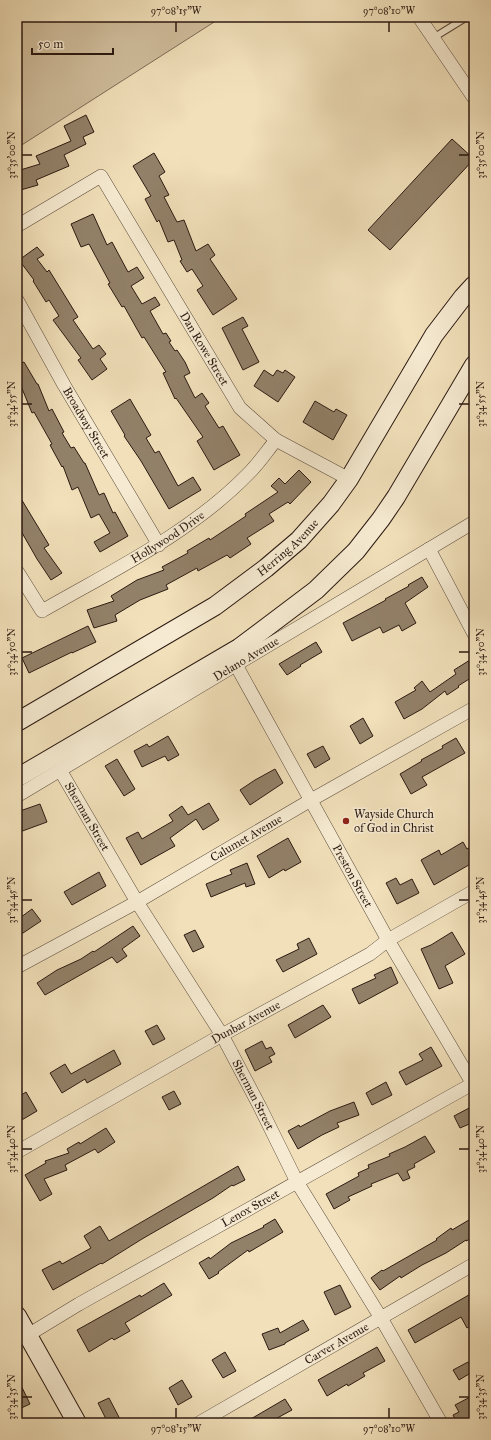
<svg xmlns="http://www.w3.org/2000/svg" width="491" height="1440" viewBox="0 0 491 1440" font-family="'IM FELL Great Primer',serif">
	<rect width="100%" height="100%" fill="#f1e0ba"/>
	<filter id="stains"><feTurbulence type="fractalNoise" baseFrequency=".005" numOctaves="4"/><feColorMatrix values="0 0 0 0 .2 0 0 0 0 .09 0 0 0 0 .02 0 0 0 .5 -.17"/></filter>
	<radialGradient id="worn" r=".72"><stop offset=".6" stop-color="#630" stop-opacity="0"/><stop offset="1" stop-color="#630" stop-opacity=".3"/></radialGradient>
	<path fill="#d0be9d" stroke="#7e6c58" d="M17,17H222L17,148Z"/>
	<path fill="#928169" stroke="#2c1a12" d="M86,115L94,132L83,137L86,144L64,155L69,166L36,180L38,185L17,191V171L40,164L36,156L71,141L64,126Z
		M452,139L474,159L390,250L368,230Z
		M154,153L165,172L159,176L169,195L164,197L177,222L184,220L196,251L208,244L215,255L210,259L237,299L213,315L197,290L203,286L192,269L187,272L180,261L182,260L174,240L168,242L159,220L157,222L145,199L151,196L133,166Z
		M93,214L107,245L112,242L128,272L137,267L144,278L131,286L142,304L155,297L160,305L150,311L163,334L166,333L171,341L169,342L175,351L177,350L185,362L190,373L184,376L195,398L202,393L209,403L205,406L219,428L223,426L240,455L214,470L197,441L203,437L176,398L175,399L163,373L166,372L144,337L142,338L124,306L122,307L108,284L110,283L89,244L81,247L71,224Z
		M37,247L44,255L37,259L47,272L49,270L78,317L73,320L93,349L99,345L106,354L100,359L107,369L92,380L78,360L81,358L53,320L59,316L49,300L46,302L33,281L34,280L19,260Z
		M243,317L248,326L242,329L259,362L243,370L222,328Z
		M24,362L37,384H38L49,411L52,409L64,432L62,433L71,448L74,447L84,463H85L99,495L104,493L113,513L115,512L128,536L100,552L94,542L110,533L99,514L91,518L78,487L72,490L63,466L62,467L50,445L52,444L34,412L32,413L21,386L17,388V365Z
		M264,370L273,376L277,370L283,373L285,370L295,377L278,402L254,386Z
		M130,399L151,435L146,438L155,453L159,451L178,486L193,477L201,490L169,509L141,461L124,436L125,435L111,411Z
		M315,401L334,412L336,409L347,415L333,440L303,422Z
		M299,470L311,482L290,504L288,502L269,514L274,521L247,538L251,544L230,558L227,555L198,571L197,568L166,585L168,589L140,600L115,615L117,621L94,628L87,610L114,601L111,596L137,580L164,570L162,567L188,553L187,551L209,538L210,540L246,516L245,514L278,492L271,486L279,478L285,484Z
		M17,492L49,545L44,548L62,573L51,580L37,559L17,524Z
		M422,577L428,587L405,603L416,623L402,631L399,625L383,633L380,627L352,641L343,623L386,600L385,599L409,586L408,585Z
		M88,626L96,642L72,653V652L29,673L22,658Z
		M316,642L322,652L300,665L301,666L287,675L279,664Z
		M470,660L474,667V676L458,686L459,687L447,695L445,691L422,709L404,719L395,702L416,690L414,688L422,681L430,692L456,674L454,670Z
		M363,718L373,736L360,744L350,726Z
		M168,736L179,755L168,761L165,756L142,767L134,751L147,744L149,747Z
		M456,738L465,753L422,777L427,785L411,794L400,774L422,761L421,760L443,748L442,746Z
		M323,746L330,759L315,768L307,754Z
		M117,759L135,789L124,796L105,766Z
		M275,769L283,783L250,805L240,790L255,780Z
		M209,803L219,820L203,830L196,819L170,838L175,846L141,865L126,838L138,832L142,839L173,821L169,815L182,806L188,815Z
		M40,804L47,822L17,833V812Z
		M288,838L301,862L285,871L284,869L269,878L257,856Z
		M463,842L467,849L474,845V862L434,885L421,860L439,850L441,855Z
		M247,863L255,884L246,887L245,883L211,897L206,884L232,874L230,870Z
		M99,872L106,886L72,905L64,892Z
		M396,878L400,885L412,879L419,893L397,904L386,883Z
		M32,909L41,921L17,937V920Z
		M133,926L140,936L122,949L127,956L117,963L112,957L45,995L37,983L57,970L81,959L93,951L94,952Z
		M195,930L204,947L193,952L184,935Z
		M452,932L465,954L445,966L453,983L439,989L421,949L431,945Z
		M309,938L317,954L283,972L276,960L299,949L297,944Z
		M391,967L398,983L359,1004L352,989L376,978L374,975Z
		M323,1005L331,1017L295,1038L288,1025Z
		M157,1025L165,1039L153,1045L145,1031Z
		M262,1041L266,1049L271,1047L275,1054L269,1057L272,1062L255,1071L245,1050Z
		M431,1047L442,1066L406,1085L399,1072L423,1060L419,1054Z
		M114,1050L121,1064L87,1083L85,1079L62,1093L50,1073L65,1064L71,1074Z
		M386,1082L392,1095L372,1105L366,1093Z
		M174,1091L181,1104L169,1110L162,1097Z
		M26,1092L37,1111L20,1121L17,1117V1098Z
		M354,1102L359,1115L337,1123L339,1127L322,1135L298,1149L288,1131L299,1125L300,1127L330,1111Z
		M471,1107L474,1113V1122L460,1128L454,1116Z
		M106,1128L115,1142L98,1153L95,1149L65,1165L67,1170L44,1179L52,1194L40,1201L25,1175L46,1163L45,1161L69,1153L67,1149L79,1142L80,1144Z
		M425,1136L435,1152L414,1164L415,1167L407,1171L410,1178L403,1181L398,1173L371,1184L372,1186L348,1197L350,1200L334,1209L326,1194L359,1176L358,1173L369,1168L368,1165L390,1156L389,1154L405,1147Z
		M238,1166L245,1180L233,1186L232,1185L213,1198L142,1239L102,1264L101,1263L53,1290L42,1270L60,1261L62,1264L91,1248L84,1236L100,1226L109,1241Z
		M474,1217V1237L466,1241V1240L446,1253L422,1265L401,1278L400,1276L380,1290L371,1278L382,1270L383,1271L437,1240L436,1239L451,1228L452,1230Z
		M275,1219L283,1232L249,1252L248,1250L218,1272L219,1273L209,1279L199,1263L209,1257L210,1259L231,1243L264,1227L263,1226Z
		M164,1283L172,1295L125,1323L130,1331L114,1340L112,1338L89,1352L77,1330L140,1295L141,1297Z
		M340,1285L351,1307L335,1315L324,1292Z
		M474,1292V1324L467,1328L461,1317L415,1343L408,1330Z
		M303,1320L309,1330L285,1343V1344L269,1350L262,1334L278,1328L280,1333Z
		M377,1347L385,1361L363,1373L365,1376L348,1386L347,1384L327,1396L318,1380Z
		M225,1352L236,1371L223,1378L212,1360Z
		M468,1362L474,1371L459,1380L453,1370Z
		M17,1377L30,1404L17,1410Z
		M182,1380L192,1397L178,1405L169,1388Z
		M474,1395V1423H457L453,1415L459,1412L455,1405Z
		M109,1398L122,1423H108L98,1403Z
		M285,1399L292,1410L268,1423H244Z"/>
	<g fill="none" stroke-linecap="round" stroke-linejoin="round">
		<g stroke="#5d4c3c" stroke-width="8">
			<path id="lane" d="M433,38L467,17"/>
		</g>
		<g stroke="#5d4c3c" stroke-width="14">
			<g id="street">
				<path d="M419,17L474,98"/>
				<path id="s1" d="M17,226L101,176L240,408L276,440L349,479"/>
				<path id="s2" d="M17,300L64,385L159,545"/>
				<path d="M429,549L474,634"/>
				<path id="s3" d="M17,571L42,611C113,570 191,533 249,473C259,463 267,451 276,440"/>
				<path id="s4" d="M236,665L388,940L474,1086"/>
				<path id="s5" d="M60,770L137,902L222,1035L260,1107L297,1182L381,1318L441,1423"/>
				<path id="s6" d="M17,796L474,522"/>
				<path id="s7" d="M17,967L137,902L311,800L474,708"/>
				<path id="s8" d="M17,1152L222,1035L370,954L388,940L474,891"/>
				<path id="s9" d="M28,1335L79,1304L474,1083"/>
				<path id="s10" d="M199,1423L474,1264"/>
			</g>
		</g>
		<g stroke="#2c1a12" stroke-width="20">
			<g id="secondary">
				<path id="s11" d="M17,722L215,606L266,568L299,540L331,504L349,479L434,335L463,297L474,285"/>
				<path d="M17,778L239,648L316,590L356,551L381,519L396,497L474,365"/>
				<path d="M17,1316L77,1423"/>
			</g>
		</g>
		<use href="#lane" stroke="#f6ebd2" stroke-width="6"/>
		<use href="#street" stroke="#f6ebd2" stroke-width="13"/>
		<use href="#secondary" stroke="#f6ebd2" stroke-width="18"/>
	</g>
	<path fill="none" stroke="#2c1a12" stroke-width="1.5" d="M176,22V32M389,22V32M22,155H32M459,155H469M22,404H32M459,404H469M22,652H32M459,652H469M22,900H32M459,900H469M22,1149H32M459,1149H469M22,1397H32M459,1397H469M176,1408V1418M389,1408V1418"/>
	<circle fill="#8f2418" stroke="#f6ebd2" stroke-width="1.5" cx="346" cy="821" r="4"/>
	<g text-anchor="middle" stroke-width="3" stroke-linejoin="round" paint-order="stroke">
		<g font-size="12" fill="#2c1a12" stroke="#f6ebd2">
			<text dy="4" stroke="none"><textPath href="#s1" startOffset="299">Dan Rowe Street</textPath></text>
			<text dy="4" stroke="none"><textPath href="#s2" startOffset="141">Broadway Street</textPath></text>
			<text dy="4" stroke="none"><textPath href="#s3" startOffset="193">Hollywood Drive</textPath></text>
			<text dy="4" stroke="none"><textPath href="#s11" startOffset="323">Herring Avenue</textPath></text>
			<text dy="4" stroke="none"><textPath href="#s6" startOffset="267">Delano Avenue</textPath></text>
			<text dy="4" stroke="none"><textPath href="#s5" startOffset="54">Sherman Street</textPath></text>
			<text dy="4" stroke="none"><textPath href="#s7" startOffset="263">Calumet Avenue</textPath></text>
			<text dy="4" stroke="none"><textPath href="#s4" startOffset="241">Preston Street</textPath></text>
			<text dy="4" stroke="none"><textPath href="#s8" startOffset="263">Dunbar Avenue</textPath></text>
			<text dy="4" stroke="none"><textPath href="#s5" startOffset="378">Sherman Street</textPath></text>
			<text dy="4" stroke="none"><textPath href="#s9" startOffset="256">Lenox Street</textPath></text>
			<text dy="4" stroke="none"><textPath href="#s10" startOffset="159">Carver Avenue</textPath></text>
		</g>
		<g font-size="12" fill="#2c1a12" stroke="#f6ebd2" text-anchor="start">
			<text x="354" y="818">Wayside Church<tspan x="354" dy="14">of God in Christ</tspan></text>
		</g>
	</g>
	<rect width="491" height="1440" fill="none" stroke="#f1e0ba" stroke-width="44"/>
	<path d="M32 48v6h81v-6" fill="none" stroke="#2c1a12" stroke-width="2"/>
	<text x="38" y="48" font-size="12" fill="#2c1a12" stroke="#f6ebd2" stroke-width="3" paint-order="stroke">50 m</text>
	<rect x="22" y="22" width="447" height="1396" fill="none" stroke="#2c1a12" stroke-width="1.5"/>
	<g font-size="10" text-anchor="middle" fill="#2c1a12">
		<text x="176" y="14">97°08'15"W</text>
		<text x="389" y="14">97°08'10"W</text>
		<text transform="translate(11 155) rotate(-90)" y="4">31°35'00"N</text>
		<text transform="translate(480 155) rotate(-90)" y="4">31°35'00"N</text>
		<text transform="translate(11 404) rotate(-90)" y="4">31°34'55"N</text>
		<text transform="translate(480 404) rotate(-90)" y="4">31°34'55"N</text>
		<text transform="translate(11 652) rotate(-90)" y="4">31°34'50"N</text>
		<text transform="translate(480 652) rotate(-90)" y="4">31°34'50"N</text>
		<text transform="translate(11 900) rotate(-90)" y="4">31°34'45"N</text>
		<text transform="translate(480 900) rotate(-90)" y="4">31°34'45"N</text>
		<text transform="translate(11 1149) rotate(-90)" y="4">31°34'40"N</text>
		<text transform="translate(480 1149) rotate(-90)" y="4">31°34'40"N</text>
		<text transform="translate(11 1397) rotate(-90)" y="4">31°34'35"N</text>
		<text transform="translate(480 1397) rotate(-90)" y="4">31°34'35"N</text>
		<text x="176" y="1432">97°08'15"W</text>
		<text x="389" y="1432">97°08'10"W</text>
	</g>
	<rect width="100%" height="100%" filter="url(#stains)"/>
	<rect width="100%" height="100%" fill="url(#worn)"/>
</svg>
